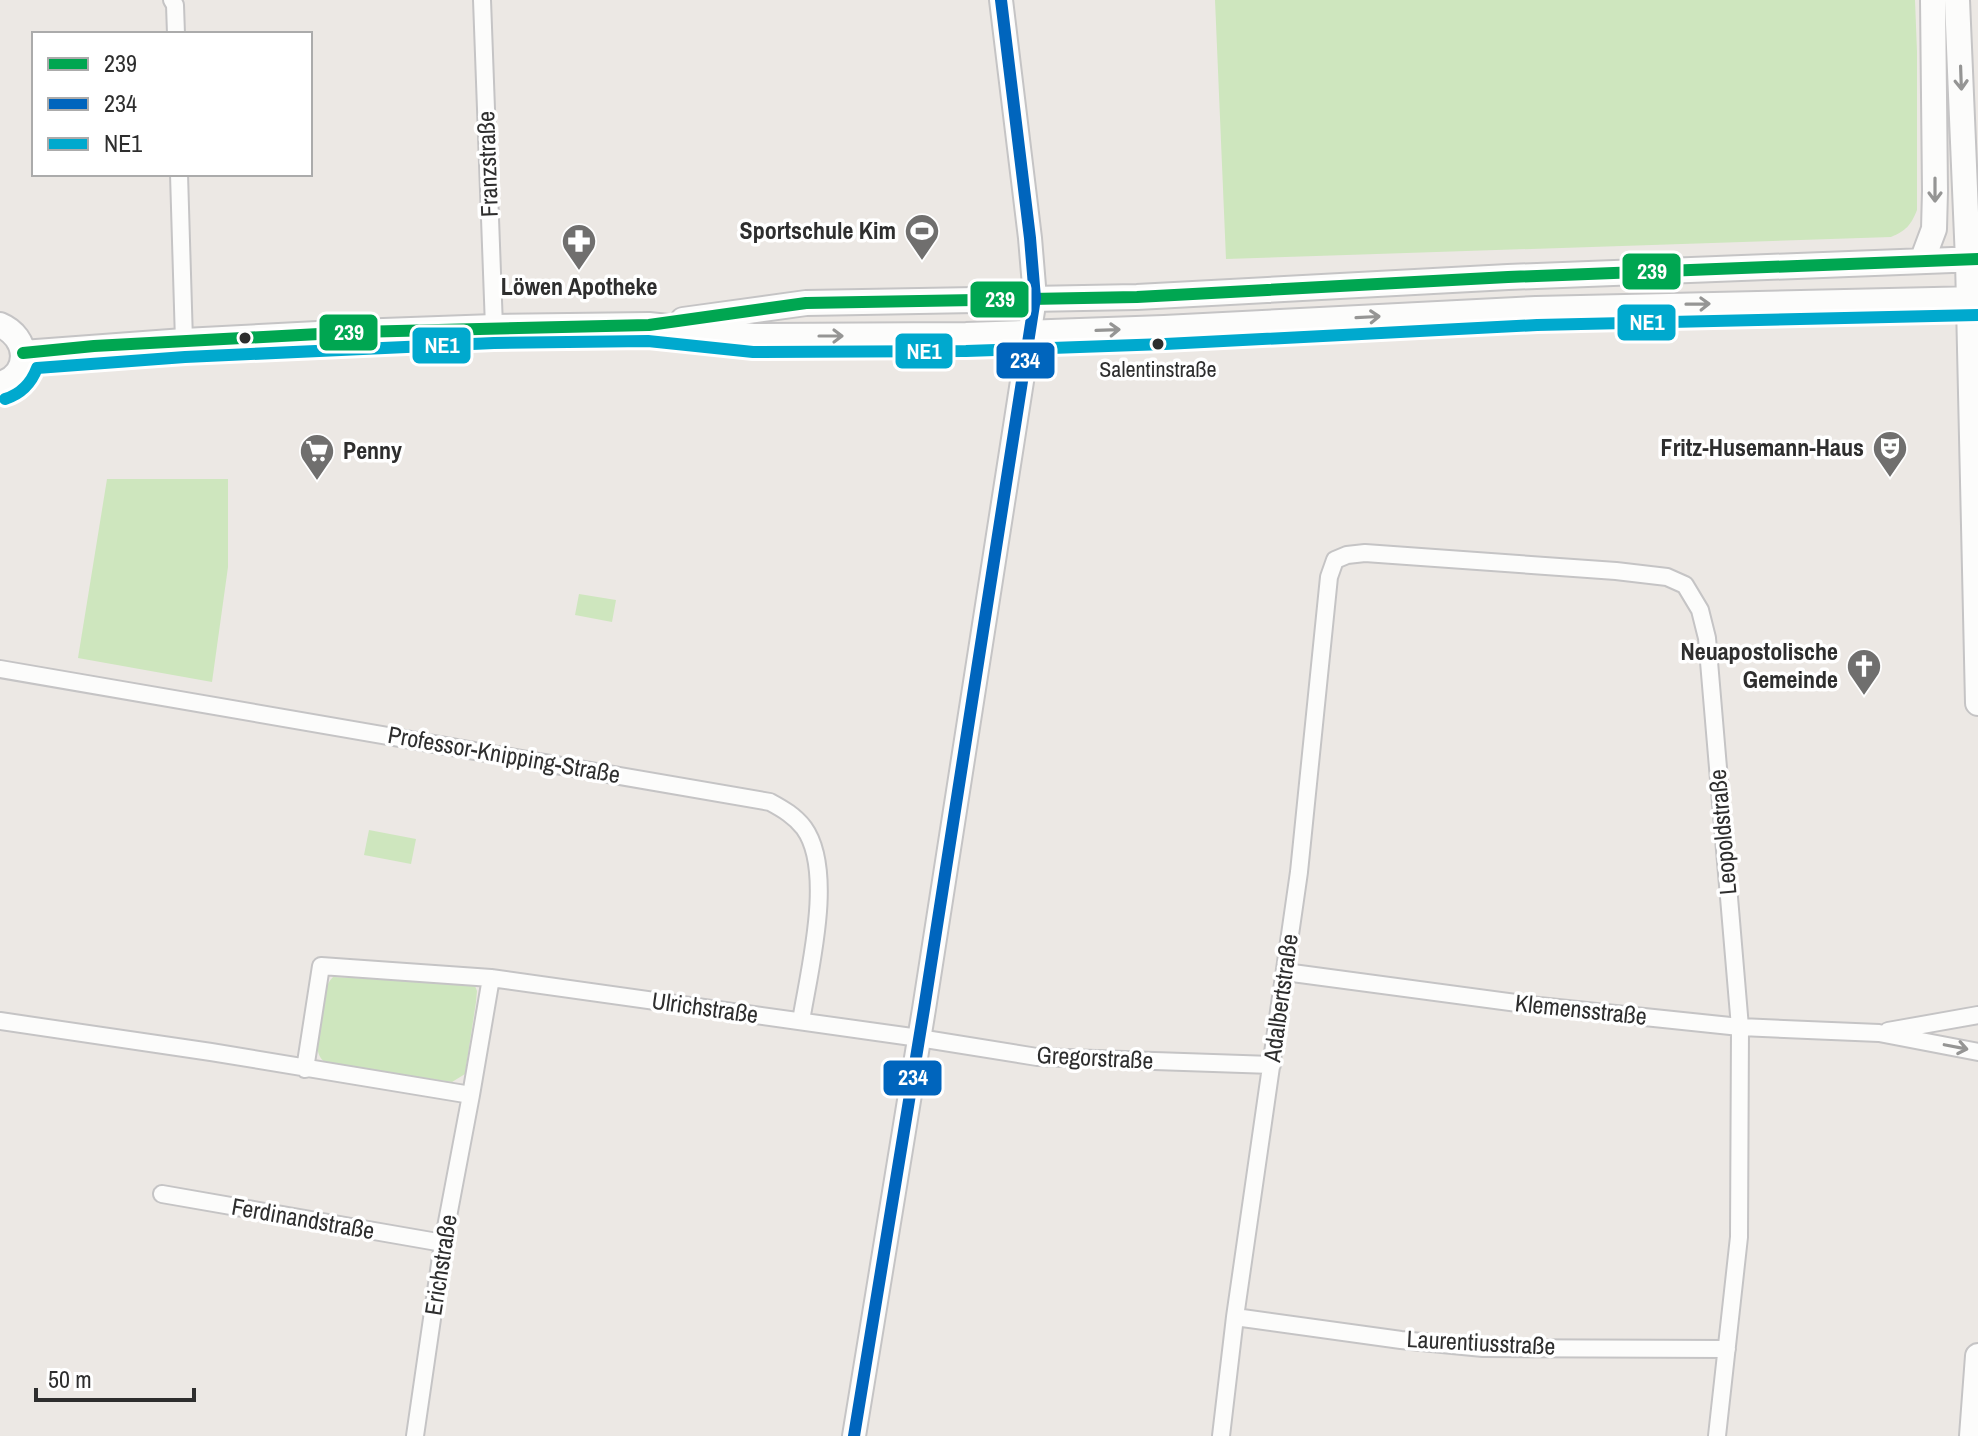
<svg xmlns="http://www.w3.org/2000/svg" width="1978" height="1436" viewBox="0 0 1978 1436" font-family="'Archivo Narrow',sans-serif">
	<rect width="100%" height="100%" fill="#ece8e4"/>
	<path fill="#cee6be" d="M1215,0H1915L1917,52V210C1911,225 1906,231 1891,237L1226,259Z
		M107,479H228V567L212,682L78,658Z
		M579,594L616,600L612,622L575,615Z
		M369,830L416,839L411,864L364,855Z
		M333,977L470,984L475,986L477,991L476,1002L465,1074L452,1082L326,1063C319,1058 318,1053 317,1045C320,1027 320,989 333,977Z"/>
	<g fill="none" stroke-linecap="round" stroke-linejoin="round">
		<g stroke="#c5c4c5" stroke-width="20">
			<path id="minor" d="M172,0L175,5L176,34
				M482,0L494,327
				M179,174L184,341
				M0,669L770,802C783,809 795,816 804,828C835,871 809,971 801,1021
				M1285,972L1539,1006L1740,1027L1879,1033L1978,1052
				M0,1021L211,1052L471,1095L491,978
				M1888,1031L1978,1015
				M305,1069L321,966L491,978L919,1038L1037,1057L1272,1065
				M162,1194L443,1243
				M1235,1317L1401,1340L1483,1348L1727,1349
				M415,1436L443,1243L471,1095
				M1221,1436L1235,1317L1299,872L1329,577L1335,560L1347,555L1365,553L1616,571L1667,577L1685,585L1700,610L1707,638L1740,1027L1739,1237L1717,1436"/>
		</g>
		<g stroke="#c5c4c5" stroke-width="26">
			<path id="tertiary" d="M854,1436L924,1009L1035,298L1030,238L1001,0"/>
		</g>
		<g stroke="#c5c4c5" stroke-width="28">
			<path id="secondary" d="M1957,0L1968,260L1978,703
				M1922,261L1934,229L1935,191L1933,0
				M683,320L806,303L1137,297L1508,277L1978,259
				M0,325C29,337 32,374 0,384
				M23,353L184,341L356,332L494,327L649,325L753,336L966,335L1164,328L1536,309L1978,299
				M1972,1436L1978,1356"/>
		</g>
		<use href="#minor" stroke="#fcfcfb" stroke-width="16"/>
		<use href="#tertiary" stroke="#fcfcfb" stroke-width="22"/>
		<use href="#secondary" stroke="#fcfcfb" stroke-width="24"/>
		<g stroke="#fff" stroke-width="18">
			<path id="bus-1" d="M23,353L94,346L356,332L649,325L806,303L1137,297L1508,277L1978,259"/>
		</g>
		<g stroke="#fff" stroke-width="18">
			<path id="bus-2" d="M854,1436L924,1009L1035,298L1030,238L1001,0"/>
		</g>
		<g stroke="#fff" stroke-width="18">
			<path id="bus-3" d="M5,399C21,394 31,384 37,368L185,357L494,343L648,341L753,352L966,351L1165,344L1537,325L1978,315"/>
		</g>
		<use href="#bus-1" stroke="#00a651" stroke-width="12"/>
		<use href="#bus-2" stroke="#0065bd" stroke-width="12"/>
		<use href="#bus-3" stroke="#00a9ce" stroke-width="12"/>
	</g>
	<defs><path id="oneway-shaft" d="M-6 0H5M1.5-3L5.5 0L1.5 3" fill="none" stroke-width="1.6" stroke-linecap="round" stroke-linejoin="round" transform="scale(2)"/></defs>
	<g stroke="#959594">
		<use href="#oneway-shaft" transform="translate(1961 78) rotate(88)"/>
		<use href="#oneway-shaft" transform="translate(1935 190) rotate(90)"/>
		<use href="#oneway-shaft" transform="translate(1698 304) rotate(-1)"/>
		<use href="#oneway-shaft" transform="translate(1368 317) rotate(-3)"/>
		<use href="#oneway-shaft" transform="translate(1108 330) rotate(-2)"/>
		<use href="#oneway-shaft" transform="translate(831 336)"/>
		<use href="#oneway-shaft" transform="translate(1956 1047) rotate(11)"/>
	</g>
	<defs>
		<g id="stadium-pin" transform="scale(1.8)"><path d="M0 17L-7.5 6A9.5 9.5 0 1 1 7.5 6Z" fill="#706f6e" stroke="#fff"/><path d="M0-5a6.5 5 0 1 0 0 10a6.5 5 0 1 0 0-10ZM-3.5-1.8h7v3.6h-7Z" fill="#fff"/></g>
		<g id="pharmacy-pin" transform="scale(1.8)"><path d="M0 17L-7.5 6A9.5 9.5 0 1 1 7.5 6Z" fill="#706f6e" stroke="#fff"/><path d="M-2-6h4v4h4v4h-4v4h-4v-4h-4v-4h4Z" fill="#fff"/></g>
		<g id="theatre-pin" transform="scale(1.8)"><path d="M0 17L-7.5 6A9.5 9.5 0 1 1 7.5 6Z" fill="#706f6e" stroke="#fff"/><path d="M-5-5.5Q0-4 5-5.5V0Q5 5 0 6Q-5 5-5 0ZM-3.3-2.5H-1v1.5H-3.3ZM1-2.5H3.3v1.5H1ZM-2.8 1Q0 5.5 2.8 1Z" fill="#fff"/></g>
		<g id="supermarket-pin" transform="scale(1.8)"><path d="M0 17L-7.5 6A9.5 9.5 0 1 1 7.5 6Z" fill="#706f6e" stroke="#fff"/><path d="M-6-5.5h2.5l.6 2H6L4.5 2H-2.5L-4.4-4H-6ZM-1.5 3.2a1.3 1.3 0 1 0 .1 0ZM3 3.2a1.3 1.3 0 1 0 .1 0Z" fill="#fff"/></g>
		<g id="church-pin" transform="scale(1.8)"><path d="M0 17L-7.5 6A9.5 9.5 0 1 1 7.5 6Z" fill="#706f6e" stroke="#fff"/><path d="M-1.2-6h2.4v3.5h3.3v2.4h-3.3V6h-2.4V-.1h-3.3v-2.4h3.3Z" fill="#fff"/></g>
	</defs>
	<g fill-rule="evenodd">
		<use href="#stadium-pin" x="922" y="231"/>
		<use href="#pharmacy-pin" x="579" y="241"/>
		<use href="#theatre-pin" x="1890" y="448"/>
		<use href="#supermarket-pin" x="317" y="451"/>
		<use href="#church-pin" x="1864" y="666"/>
	</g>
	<g fill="#2e2e2e" stroke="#fff" stroke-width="3">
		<circle cx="245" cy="338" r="7"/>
		<circle cx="1158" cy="344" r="7"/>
	</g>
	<g text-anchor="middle" stroke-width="7" stroke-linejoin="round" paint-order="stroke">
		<g font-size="22" fill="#2e2e2e" stroke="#fff">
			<text x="1158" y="377">Salentinstraße</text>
		</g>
		<g font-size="24" fill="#2e2e2e" stroke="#fff">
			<text transform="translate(488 164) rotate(-92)" y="8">Franzstraße</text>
			<text transform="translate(504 755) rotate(10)" y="8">Professor-Knipping-Straße</text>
			<text transform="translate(1723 832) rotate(-95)" y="8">Leopoldstraße</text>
			<text transform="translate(1281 998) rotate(-82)" y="8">Adalbertstraße</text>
			<text transform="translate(705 1008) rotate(8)" y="8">Ulrichstraße</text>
			<text transform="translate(1581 1010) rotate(6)" y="8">Klemensstraße</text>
			<text transform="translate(1095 1058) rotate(3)" y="8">Gregorstraße</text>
			<text transform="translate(303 1219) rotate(10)" y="8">Ferdinandstraße</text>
			<text transform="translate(441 1265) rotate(-81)" y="8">Erichstraße</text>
			<text transform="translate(1481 1343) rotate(3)" y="8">Laurentiusstraße</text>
		</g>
		<g font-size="24" font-weight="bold" fill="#2e2e2e" stroke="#fff" text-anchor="end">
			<text x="896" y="239">Sportschule Kim</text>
			<text x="579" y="295" text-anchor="middle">Löwen Apotheke</text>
			<text x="1864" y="456">Fritz-Husemann-Haus</text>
			<text x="343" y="459" text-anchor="start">Penny</text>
			<text x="1838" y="660">Neuapostolische<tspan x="1838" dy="28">Gemeinde</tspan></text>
		</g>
	</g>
	<g stroke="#fff" stroke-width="3">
		<rect x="1621" y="252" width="61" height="39" rx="8" fill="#00a651"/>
		<rect x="969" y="280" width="61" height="39" rx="8" fill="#00a651"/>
		<rect x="1616" y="303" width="61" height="39" rx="8" fill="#00a9ce"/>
		<rect x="318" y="313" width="61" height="39" rx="8" fill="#00a651"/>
		<rect x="411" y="326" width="61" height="39" rx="8" fill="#00a9ce"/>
		<rect x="894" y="332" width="60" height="38" rx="8" fill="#00a9ce"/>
		<rect x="995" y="341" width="61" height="39" rx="8" fill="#0065bd"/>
		<rect x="882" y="1059" width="61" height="38" rx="8" fill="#0065bd"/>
	</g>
	<g font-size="22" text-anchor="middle" font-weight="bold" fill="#fff">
		<text x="1652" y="279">239</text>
		<text x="1000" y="307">239</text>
		<text x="1647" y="330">NE1</text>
		<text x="349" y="340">239</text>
		<text x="442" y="353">NE1</text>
		<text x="924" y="359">NE1</text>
		<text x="1025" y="368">234</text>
		<text x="913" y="1085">234</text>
	</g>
	<rect x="32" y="32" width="280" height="144" fill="#ffffff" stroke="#ababab" stroke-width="2"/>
	<rect x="48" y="58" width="40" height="12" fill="#00a651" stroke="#ababab" stroke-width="2"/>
	<text x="104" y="72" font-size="24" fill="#2e2e2e">239</text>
	<rect x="48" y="98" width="40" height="12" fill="#0065bd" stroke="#ababab" stroke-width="2"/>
	<text x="104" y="112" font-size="24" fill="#2e2e2e">234</text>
	<rect x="48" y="138" width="40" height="12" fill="#00a9ce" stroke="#ababab" stroke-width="2"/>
	<text x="104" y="152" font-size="24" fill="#2e2e2e">NE1</text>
	<path d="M36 1388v12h158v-12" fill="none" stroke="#2e2e2e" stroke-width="4"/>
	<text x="48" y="1388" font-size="24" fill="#2e2e2e" stroke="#ffffff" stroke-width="6" paint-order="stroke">50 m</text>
</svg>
